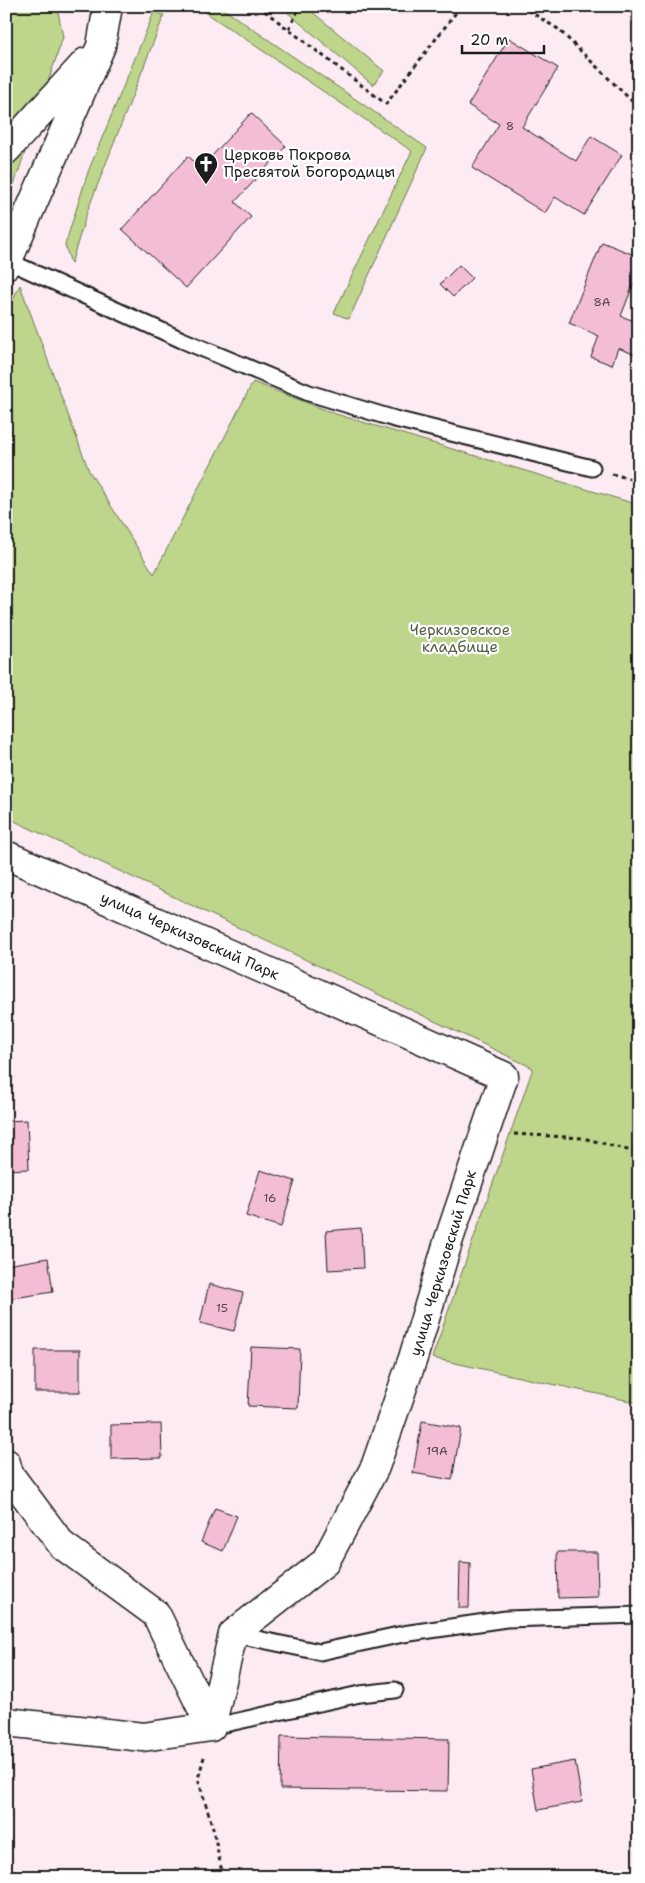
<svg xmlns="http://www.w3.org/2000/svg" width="645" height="1883" viewBox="0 0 645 1883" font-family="'Shantell Sans',sans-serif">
	<rect width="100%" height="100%" fill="#fcebf3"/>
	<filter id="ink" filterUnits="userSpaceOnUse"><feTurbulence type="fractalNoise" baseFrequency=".02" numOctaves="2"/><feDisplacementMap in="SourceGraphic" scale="10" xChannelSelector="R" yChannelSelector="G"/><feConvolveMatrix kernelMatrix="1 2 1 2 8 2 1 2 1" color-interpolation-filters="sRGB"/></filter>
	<g filter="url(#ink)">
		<path fill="#bed58c" stroke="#6d7854" d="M6,6H57L63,37L15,182L6,200Z
			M201,6H219L427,148L349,319L334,313L412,151L199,8Z
			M280,6H305L384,71L373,85Z
			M154,12L164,15L87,212L71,264L65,245L88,172Z
			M20,285L89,471L154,574L253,382L336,414L639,505V1403L432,1358L533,1068L6,817V314Z"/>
		<path fill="#f4bdd6" stroke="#1c1c1c" d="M509,38L558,68L522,127L576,161L591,136L622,155L584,215L555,197L545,213L472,168L499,124L468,105Z
			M251,113L286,146L235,202L251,217L186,288L122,229L188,156L201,168Z
			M602,242L639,257V288L633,285L621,316L639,323V356L618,348L612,365L591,357L599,336L569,323Z
			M459,265L472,278L453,297L440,284Z
			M27,1120L29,1169L6,1170V1121Z
			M260,1170L295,1181L281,1227L246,1216Z
			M361,1228L363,1268L328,1270L326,1231Z
			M48,1258L53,1292L7,1299L6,1265Z
			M209,1284L243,1293L234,1331L200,1323Z
			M251,1347L300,1349L298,1408L248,1406Z
			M35,1350H80V1392H35Z
			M422,1421L461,1428L452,1480L413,1473Z
			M161,1424L162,1458L111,1459V1425Z
			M215,1508L237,1516L223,1551L201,1542Z
			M639,1517V1587L631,1518Z
			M557,1552H597L598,1597L558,1598Z
			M460,1562L470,1563L469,1608H459Z
			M281,1736L449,1739L448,1791L280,1789Z
			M575,1761L582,1802L538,1810L531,1769Z"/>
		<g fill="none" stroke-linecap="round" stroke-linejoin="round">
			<g stroke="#1c1c1c" stroke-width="19">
				<path id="lane" d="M8,261L182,340L309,393L395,419L592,468
					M233,1634L320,1652L403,1634L506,1619L639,1615
					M211,1727L360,1694L395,1690"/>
			</g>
			<g stroke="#1c1c1c" stroke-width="31">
				<path id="street" d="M6,150L86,62
					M6,265L101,46L108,6
					M6,855L504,1076L449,1239L413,1358L375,1467L325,1562L233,1634L211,1727L143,1737L6,1722
					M6,1463L9,1474L62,1545L156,1614L211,1727"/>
			</g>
			<path stroke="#1c1c1c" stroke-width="3" stroke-dasharray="4 4" stroke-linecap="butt" d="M258,6L386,104L461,6
				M521,6L558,29L639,108
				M289,29L300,6
				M612,474L639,481
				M514,1134L583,1138L639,1153
				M204,1757L198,1779L213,1828L223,1877"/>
			<use href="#lane" stroke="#fff" stroke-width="15"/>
			<use href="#street" stroke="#fff" stroke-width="28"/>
		</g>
	</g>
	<defs>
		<g id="church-pin" transform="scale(1.25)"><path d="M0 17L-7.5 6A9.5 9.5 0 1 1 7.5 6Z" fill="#1c1c1c" stroke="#fff"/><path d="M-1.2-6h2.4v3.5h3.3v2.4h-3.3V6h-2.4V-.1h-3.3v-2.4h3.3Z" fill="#fff"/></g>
	</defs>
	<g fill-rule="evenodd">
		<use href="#church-pin" x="206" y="164"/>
	</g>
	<g text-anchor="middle" stroke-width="4.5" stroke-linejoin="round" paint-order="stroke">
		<g font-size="12" fill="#52444a">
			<text x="510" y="130">8</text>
			<text x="602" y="306">8А</text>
			<text x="270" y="1202">16</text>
			<text x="222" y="1312">15</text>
			<text x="437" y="1455">19А</text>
		</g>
		<g font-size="15" fill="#1c1c1c" stroke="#fff" text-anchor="start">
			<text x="224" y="160">Церковь Покрова<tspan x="224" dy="17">Пресвятой Богородицы</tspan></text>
		</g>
		<g font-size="15" fill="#555d43" stroke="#fff">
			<text x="460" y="635">Черкизовское<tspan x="460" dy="17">кладбище</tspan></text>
		</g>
		<g font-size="15" fill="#1c1c1c" stroke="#fff">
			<text transform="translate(190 936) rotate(24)" y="5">улица Черкизовский Парк</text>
			<text transform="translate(443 1263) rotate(-73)" y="5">улица Черкизовский Парк</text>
		</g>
	</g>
	<rect width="645" height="1883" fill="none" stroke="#fff" stroke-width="25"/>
	<rect x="12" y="12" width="620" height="1858" fill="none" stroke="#1c1c1c" stroke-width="2" filter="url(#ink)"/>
	<path d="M462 45v8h82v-8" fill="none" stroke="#1c1c1c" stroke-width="2.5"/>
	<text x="470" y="45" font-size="15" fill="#1c1c1c" stroke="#ffffff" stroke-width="4" paint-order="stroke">20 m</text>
</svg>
